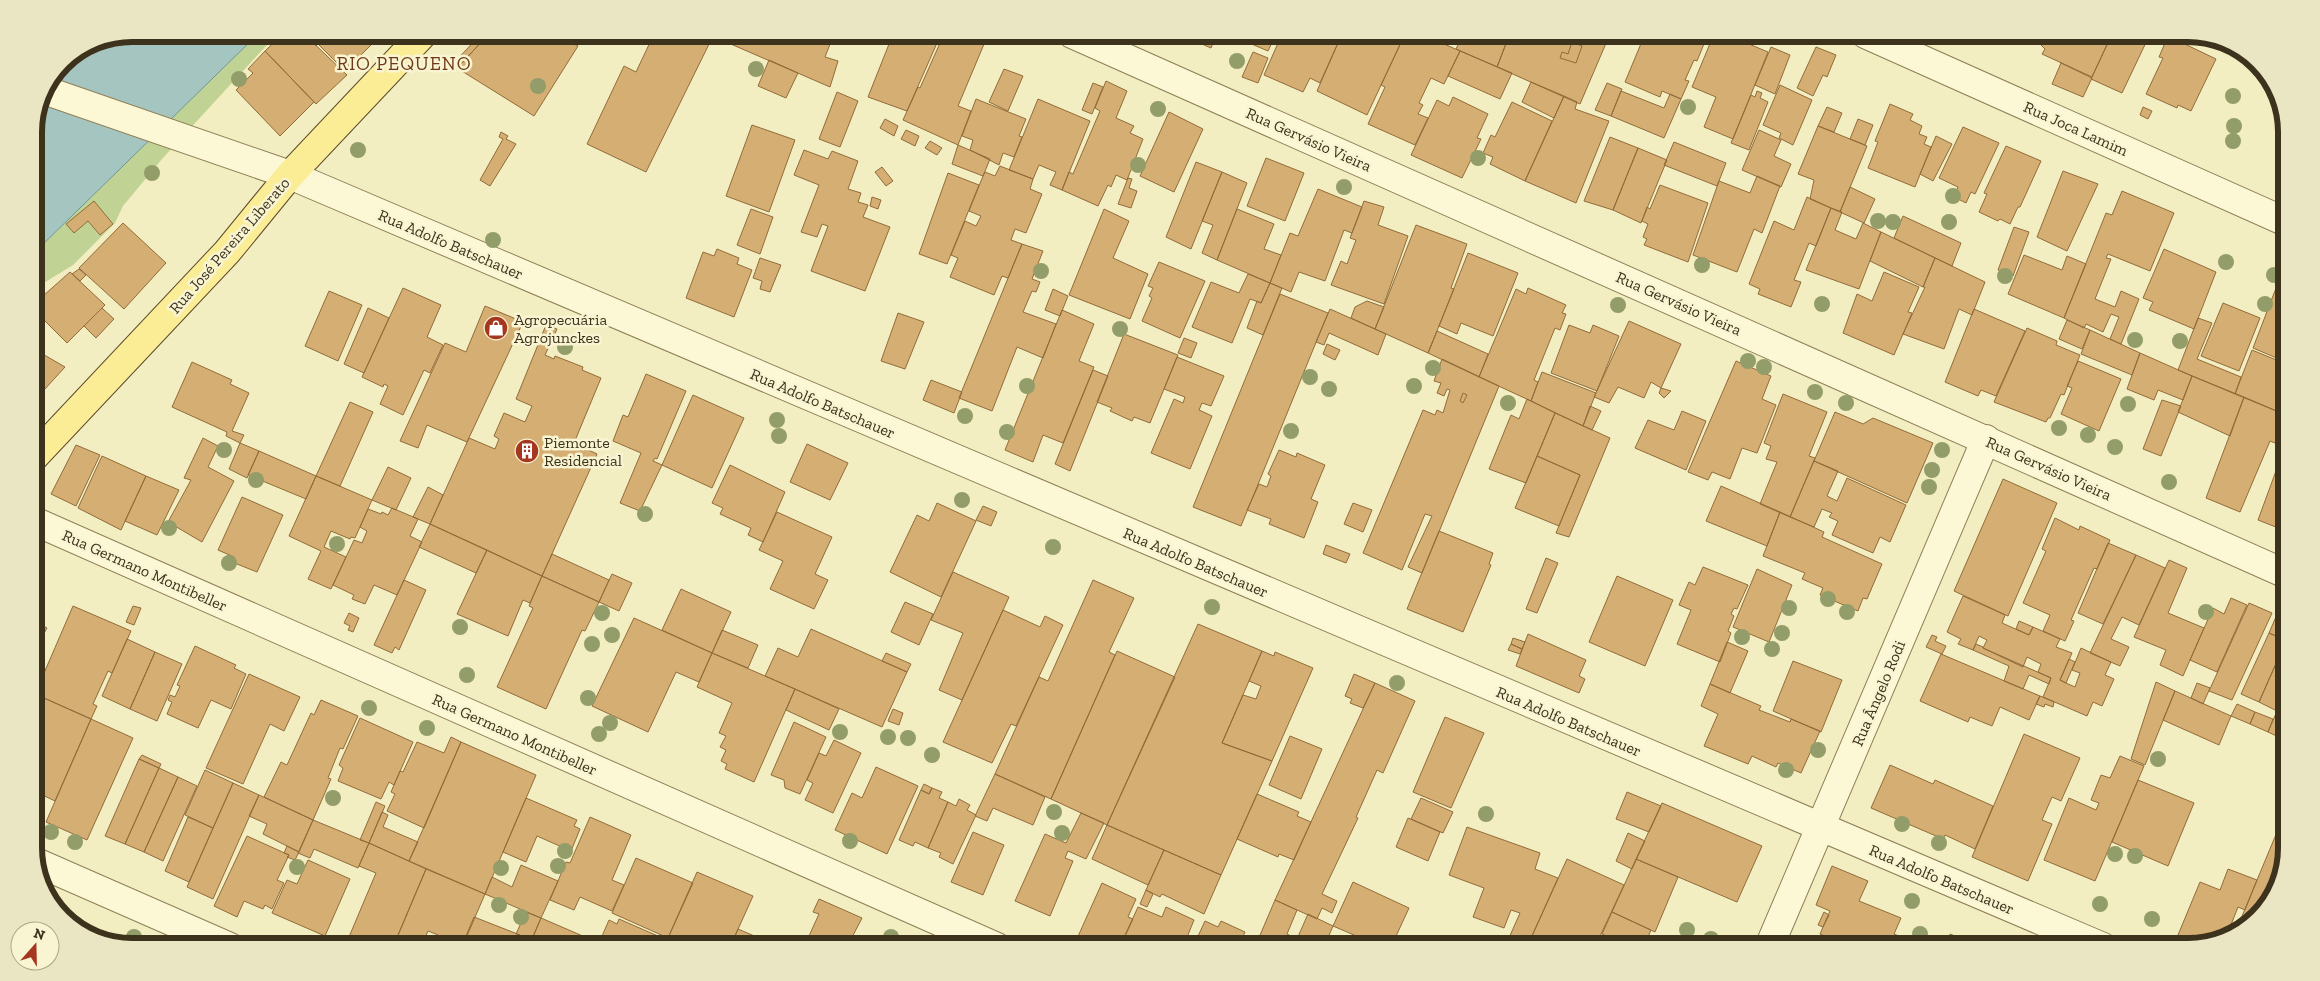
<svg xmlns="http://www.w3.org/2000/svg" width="2320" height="981" viewBox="0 0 2320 981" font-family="'Zilla Slab',serif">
	<rect width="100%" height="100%" fill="#f3edc2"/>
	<path fill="#c0d394" d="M258,34H277L162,159L123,206L115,223L73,265L34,289V253Z"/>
	<path fill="#a5c5c1" stroke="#6a9592" d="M132,34H258L34,253V126L41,94L63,62L95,41Z"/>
	<path fill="#d5ae73" stroke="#916c39" d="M283,34H304L347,75L316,104L265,51Z
		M307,34H379L381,35L345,71L318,44L316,46L306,36Z
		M481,34H489L457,68L452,65Z
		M489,34H519L526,37L527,34H554L578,46L534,116L457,68Z
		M654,34H708L713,36L646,172L587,144L624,66L636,72Z
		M708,34H738L733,45Z
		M738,34H834L825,57L838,61L830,87L733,45Z
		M893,34H941L907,111L868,97Z
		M944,34H980L987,37L958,106L971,111L958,145L903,120L918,87L920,88Z
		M1179,34H1217L1211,48Z
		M1228,34H1276L1268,51Z
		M1282,34H1342L1320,83L1310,78L1303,92L1264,75Z
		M1342,34H1373L1384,38L1386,34H1405L1367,115L1317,91Z
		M1405,34H1421L1460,51L1444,84L1431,78L1419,103L1423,105L1418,114L1428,118L1415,145L1368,124L1385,87L1381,85Z
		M1463,34H1489L1507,41L1497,67L1456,49Z
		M1522,34H1592L1607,41L1580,104L1497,67L1507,41L1518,45Z
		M1645,34H1708L1697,61L1694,60L1685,80L1689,81L1681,99L1662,91L1660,97L1625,82Z
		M1714,34H1725L1768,52L1733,139L1704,127L1716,97L1692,87Z
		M2029,34H2112L2092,77L2042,54L2045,49L2038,42L2039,39Z
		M2112,34H2150L2122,93L2091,79Z
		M2168,36L2216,59L2191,111L2178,105L2177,108L2146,94L2163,58L2159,57Z
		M1572,42L1582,46L1576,63L1560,58L1562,52L1568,54Z
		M1771,47L1790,55L1775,94L1755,85Z
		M1816,47L1836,55L1827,77L1823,75L1813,96L1797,88Z
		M265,51L314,102L280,136L236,90L253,73L248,69Z
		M1460,51L1512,73L1500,99L1448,76Z
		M1253,52L1268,58L1258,83L1242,77Z
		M769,60L798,73L786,98L758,86Z
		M2061,63L2092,78L2083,97L2052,84Z
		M1004,69L1023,76L1008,111L989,102Z
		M1106,81L1127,91L1116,118L1134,126L1130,133L1143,139L1127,180L1116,175L1111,187L1108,185L1098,206L1062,190L1069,172L1073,174L1100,111L1095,108Z
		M1531,82L1564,96L1554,118L1522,102Z
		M1093,83L1103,87L1092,114L1082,110Z
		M1607,83L1622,89L1611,116L1595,110Z
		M1780,85L1812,100L1793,145L1779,138L1781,133L1763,125Z
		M1621,91L1664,108L1670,94L1681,99L1664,138L1611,116Z
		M1757,91L1762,93L1760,98L1768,102L1749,150L1731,143L1751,95L1755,97Z
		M837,92L858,101L840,147L819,139Z
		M1564,96L1577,102L1575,109L1609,121L1576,203L1525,181Z
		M1453,97L1488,114L1477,138L1481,139L1462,178L1411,155L1437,100L1449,106Z
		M976,99L1026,119L1019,136L1022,137L1014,157L1003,153L999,165L970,150L973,140L962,136Z
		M1038,99L1090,121L1062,190L1050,185L1056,172L1039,165L1033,179L1009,170Z
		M1512,102L1552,121L1525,181L1490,164L1493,157L1483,153L1491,135L1495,137Z
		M1890,104L1913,114L1910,120L1922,126L1919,134L1927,137L1924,144L1931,147L1915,187L1868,168L1878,142L1875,141Z
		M1827,107L1842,113L1834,132L1818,126Z
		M2143,107L2152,111L2148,119L2140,115Z
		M1169,112L1203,129L1174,192L1140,176Z
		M885,119L898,126L894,136L880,128Z
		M1858,119L1873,125L1865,145L1850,139Z
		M752,125L795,140L769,212L726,196Z
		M1818,126L1867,146L1840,212L1810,199L1814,180L1798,174Z
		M1963,127L1999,143L1975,194L1971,192L1966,203L1954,197L1958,187L1939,178Z
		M906,130L919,136L915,146L901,139Z
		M1759,130L1781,140L1774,156L1791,164L1781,187L1742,170Z
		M501,132L508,136L506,139L516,144L490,186L480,180L503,139L499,137Z
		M1936,136L1952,144L1933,181L1920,174Z
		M1610,137L1638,148L1613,210L1584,201Z
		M930,141L942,148L937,155L925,148Z
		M1674,142L1726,163L1717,186L1664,165Z
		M958,145L990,159L983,176L952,164Z
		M2006,146L2041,161L2020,207H2018L2010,224L2000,219L1998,221L1979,212L1987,194L1984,193Z
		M1638,148L1667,160L1641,223L1613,210Z
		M804,150L828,159L832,151L858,161L848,189L861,193L858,202L868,205L863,217L890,227L865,291L811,271L828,226L822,224L817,237L801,232L819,185L794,175Z
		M2286,150V177L2276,173Z
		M1266,158L1304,173L1285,221L1247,206Z
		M1196,162L1222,172L1191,249L1166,237Z
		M1000,166L1033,179L1030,189L1042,194L1026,233L1015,229L1011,240L1022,244L1008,278L1002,276L994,295L950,277L958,258L951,255L965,221L976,226L981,216L969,211L983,176L985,172L995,176Z
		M882,167L893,181L886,186L875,172Z
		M2063,171L2098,184L2067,251L2037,237Z
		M1222,172L1247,183L1217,260L1202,253L1213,225L1202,221Z
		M948,173L979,185L947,264L919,254Z
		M1757,176L1780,186L1762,233L1754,229L1737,272L1693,255L1719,181L1750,193Z
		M1128,178L1132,179L1129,188L1137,191L1131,208L1118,204Z
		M1660,185L1708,203L1688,262L1644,245L1647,239L1643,237L1648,224L1642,221L1647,207L1650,209Z
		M1850,187L1875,199L1864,223L1840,212Z
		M1318,189L1362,207L1352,233L1344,230L1325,281L1299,272L1291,292L1270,283L1290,233L1298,236Z
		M2122,191L2174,213L2150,271L2108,254L2106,258L2111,259L2095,299L2115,307L2121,291L2139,299L2121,344L2110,339L2119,317L2111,314L2103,332L2086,324L2084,328L2064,318L2106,213L2112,215Z
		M872,197L881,200L878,209L870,206Z
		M1807,197L1831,208L1816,246L1809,243L1794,280L1801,282L1791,307L1758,294L1760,289L1749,284L1774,221L1794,230Z
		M94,201L113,224L100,235L88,221L74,233L66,224Z
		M1364,201L1384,207L1378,225L1408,236L1384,304L1331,285L1341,261L1347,264L1356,240L1350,238Z
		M1831,208L1842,212L1835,230L1856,239L1863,223L1881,232L1859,289L1806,270Z
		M751,209L773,217L760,254L737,245Z
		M1104,209L1129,221L1113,258L1148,274L1130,319L1069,295Z
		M1237,209L1274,224L1264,249L1281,255L1270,283L1217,260Z
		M1903,216L1961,243L1952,266L1894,238Z
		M123,223L166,263L124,309L79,268Z
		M1416,225L1467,244L1451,288L1454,289L1428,353L1375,329Z
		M2014,227L2029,232L2013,276L1998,270Z
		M1881,232L1935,258L1923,287L1870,261Z
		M1022,244L1043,251L1032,279L1040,282L1036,292L1032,291L1023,312L1056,324L1043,358L1017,347L992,411L959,398Z
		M717,249L739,258L737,264L752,270L734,317L686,298L703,252L714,256Z
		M2164,249L2216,272L2194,329L2149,310L2153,302L2143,298Z
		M1468,253L1518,273L1493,336L1461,323L1457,334L1439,326Z
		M2024,255L2062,270L2067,256L2086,264L2064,318L2008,294Z
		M760,258L781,265L770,292L760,289L762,281L753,278Z
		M1935,258L1985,282L1972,315L1959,309L1944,349L1903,334L1925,287H1923Z
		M1159,262L1205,281L1180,338L1142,321L1152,298L1149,296L1153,288L1148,286Z
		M2286,262V362L2253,348Z
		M79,269L86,275L80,281L72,274Z
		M70,272L105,305L67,343L43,319L34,335V304Z
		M1884,272L1919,287L1908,312L1912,313L1894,355L1843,333L1857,294L1872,301Z
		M1248,274L1270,283L1261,303L1250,299L1232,343L1192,327L1211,282L1239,293Z
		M1270,283L1282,288L1263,335L1247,328L1257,301L1261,303Z
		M403,288L441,305L427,337L443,345L430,373L424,370L403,415L380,404L388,386L384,384L383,387L362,377Z
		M1528,288L1566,305L1562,313L1566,314L1560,330L1555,328L1534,380L1538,382L1531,401L1479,377L1516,289L1526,294Z
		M1053,289L1068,296L1060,316L1045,310Z
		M329,291L362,305L338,361L305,346Z
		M1280,294L1328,313L1241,526L1193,507Z
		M1367,301L1384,307L1375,329L1351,318L1355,307Z
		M2223,303L2260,318L2239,371L2201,356Z
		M485,306L523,322L467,442L427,425L418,448L400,441L445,343L466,352Z
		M102,308L114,319L96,338L84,326Z
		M368,308L389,318L364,373L344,364Z
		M1330,309L1386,334L1378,355L1329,333L1324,345L1316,342Z
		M1974,309L2025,331L1996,396L1981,390L1978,396L1945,382Z
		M1062,310L1094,324L1079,361L1094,367L1063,443L1043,435L1033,462L1005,450Z
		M898,313L924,322L905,369L881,361Z
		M2198,318L2212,323L2197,359L2241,377L2235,394L2178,370Z
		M2067,320L2090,330L2082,349L2059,339Z
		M1629,321L1681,344L1661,388L1651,382L1644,398L1618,387L1609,403L1594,397Z
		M546,325L557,329L545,355L554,359L555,356L583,367L582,370L601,378L574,443L597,454L542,576L430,524L469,438L495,449L499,439L494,436L504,413L525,422L532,406L516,399Z
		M1569,325L1590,333L1593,325L1619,336L1597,391L1551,373Z
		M2027,328L2057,341L2056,345L2080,355L2064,395L2061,394L2050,418H2048L2046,422L1994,402Z
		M2090,330L2140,353L2132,375L2081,354Z
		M1437,331L1488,354L1479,377L1428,353Z
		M1124,334L1178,355L1150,423L1134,417L1132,421L1110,411L1112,408L1097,402Z
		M1184,338L1197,343L1191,358L1178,353Z
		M1327,344L1340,350L1335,360L1323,354Z
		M34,349L65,367L34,401Z
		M2252,350L2286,364V415L2235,394Z
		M2140,353L2192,376L2183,400L2158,390L2154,400L2127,389Z
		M1177,357L1224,376L1211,406L1202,403L1199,410L1212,416L1190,469L1151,453L1174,399L1183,403L1185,397L1164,389Z
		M1442,359L1499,386L1422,573L1408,567L1432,516L1425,514L1402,570L1363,553L1423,410L1435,415L1437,410L1443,413L1450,390L1447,389L1444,396L1437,393L1441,383L1434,381Z
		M1736,361L1771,376L1762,399L1776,405L1757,453L1742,448L1730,479L1712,472L1708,480L1688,472Z
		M2078,361L2121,379L2099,431L2061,414L2072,388L2067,386Z
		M192,362L232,380L230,384L249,393L232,431L244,435L240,443L226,436L227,432L172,407Z
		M1093,370L1108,376L1070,471L1055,464Z
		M1542,372L1596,393L1583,426L1531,401Z
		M646,374L686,391L657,459L655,458L653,461L662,465L640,511L620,503L641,453L613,441L623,415L628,417Z
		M2192,376L2244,397L2230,436L2178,412Z
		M931,380L962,392L954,413L923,400Z
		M1661,388L1671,391L1664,398L1659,393Z
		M1463,393L1467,395L1463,403L1460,401Z
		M1783,394L1827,412L1809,456L1815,458L1790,517L1760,504L1777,462L1766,459L1771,446L1764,443Z
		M693,395L744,418L712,488L662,465Z
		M2244,397L2286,415V445L2285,447L2270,441L2240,512L2206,498Z
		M1527,399L1555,413L1526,483L1489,469L1511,415L1519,419Z
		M2162,400L2181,406L2161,456L2143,449Z
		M350,402L373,412L340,486L316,476Z
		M1590,406L1601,411L1592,430L1583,426Z
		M1682,411L1706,421L1686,470L1635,448L1648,420L1674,430Z
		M1835,412L1863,424L1873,418L1933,443L1907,503L1814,461Z
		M1555,413L1610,438L1569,537L1556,533L1580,475L1537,456Z
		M203,438L218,446L208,467L234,481L202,542L168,522L191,480L184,478Z
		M240,443L259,451L247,478L229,469Z
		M807,444L848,463L830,500L790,482Z
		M76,445L100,455L76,506L51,494Z
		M1279,450L1296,457L1297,453L1325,465L1311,499L1318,502L1304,538L1269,524L1271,519L1247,510L1259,484L1267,487L1271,476L1268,474Z
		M259,451L316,476L306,499L248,475Z
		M102,456L146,476L121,530L78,508Z
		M1537,456L1580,475L1559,526L1515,508Z
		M2280,460L2286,462V531L2258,520Z
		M1814,461L1838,471L1827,496L1837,501L1847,478L1906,505L1890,542L1880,537L1873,553L1832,535L1838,521L1829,517L1832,513L1822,509L1814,527L1790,517Z
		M730,465L785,492L763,542L748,535L751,528L720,514L723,508L712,503Z
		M388,467L411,478L396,510L372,500Z
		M146,476L179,490L157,535L125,521Z
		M316,476L372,500L355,538L351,537L350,539L331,531L324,547L346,557L331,589L308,579L321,551L289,536Z
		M2003,479L2057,503L2008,616L1954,591Z
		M1721,486L1780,512L1767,546L1706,521Z
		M428,487L443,495L430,524L413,517Z
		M242,497L283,515L257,572L232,562L234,557L218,550Z
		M937,503L976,521L941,597L890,572L917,515L929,521Z
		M1353,503L1372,510L1363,532L1344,524Z
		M983,506L997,512L991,526L976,520Z
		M392,508L418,519L410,536L422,542L397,595L374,585L365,604L352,599L354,595L333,585L354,540L362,543L367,531L360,527L368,509L381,514L382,512L388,515Z
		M777,512L832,537L815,574L828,580L814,609L770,589L783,561L759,550Z
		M1780,512L1824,532L1822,537L1882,564L1867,599L1863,598L1858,611L1820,595L1823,588L1802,579L1805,573L1763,556Z
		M2055,518L2079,530L2080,526L2110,540L2097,569L2094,568L2071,620L2074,621L2065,641L2043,631L2050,615L2023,603L2046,551L2042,549Z
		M430,524L487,550L476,573L419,547Z
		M1439,531L1493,553L1489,564L1491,565L1463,632L1407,609Z
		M2108,543L2136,555L2103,624L2078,613Z
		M1326,545L1350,554L1346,563L1323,554Z
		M487,550L542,576L530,603L523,600L508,636L457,614Z
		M552,554L609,580L599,602L542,576Z
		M2136,555L2165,568L2139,625L2122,617L2111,639L2129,647L2120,666L2090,653Z
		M1546,558L1558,563L1537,613L1526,609Z
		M2169,560L2187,568L2168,613L2204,628L2183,676L2160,665L2166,650L2134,637Z
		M1703,567L1748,585L1737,609L1734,608L1731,614L1734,616L1728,631L1731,633L1720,662L1677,644L1691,610L1679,605L1689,582L1695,585Z
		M1757,569L1792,585L1769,642L1733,627Z
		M953,572L1009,597L962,700L939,690L963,633L931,620Z
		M612,574L632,583L619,611L599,602Z
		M542,576L599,602L585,631L582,630L546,709L497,687L533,608L529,606Z
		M1617,576L1673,600L1645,666L1589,642Z
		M404,580L426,590L399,650L395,647L392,653L374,645Z
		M1093,580L1134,598L1109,652L1115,655L1051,799L995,774L1039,677L1048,681Z
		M34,582L44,588L34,605Z
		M681,589L731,612L712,653L662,630Z
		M1963,596L2005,615L2002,623L2029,635L2033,627L2060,639L2056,647L2072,653L2060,680L2066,683L2075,687L2080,673L2072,670L2081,648L2111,662L2105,675L2114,679L2102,706L2093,702L2087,716L2043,697L2051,678L2038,672L2041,664L2027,657L2023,667L1983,648L1987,640L1979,636L1973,650L1958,644L1961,639L1947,632Z
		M2231,598L2247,605L2217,672L2190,660L2213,608L2224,614Z
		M905,602L933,614L919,645L891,632Z
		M2249,603L2272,613L2232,700L2209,691Z
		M73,606L131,631L112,673L108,671L93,704L97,706L91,719L35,694Z
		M133,606L141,608L134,625L126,622Z
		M1003,610L1040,627L1045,616L1063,625L1016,726L1011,724L992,763L943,742Z
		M2278,612L2286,616V629L2282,638L2269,633Z
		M349,613L359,618L353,632L348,630L350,626L344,623Z
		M634,618L712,653L699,682L676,672L648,732L592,706Z
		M34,621L47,628L34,651Z
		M2019,621L2033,627L2029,635L2016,629Z
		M1198,624L1262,651L1222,743L1272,761L1221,875L1107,825Z
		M811,629L907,672L882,727L765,676L778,648L798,657Z
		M722,630L758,645L748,668L712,653Z
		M2269,633L2286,641L2259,702L2241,694Z
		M1528,634L1586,660L1579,676L1585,679L1579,693L1516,666Z
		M1932,635L1937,637L1935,641L1946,646L1942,654L1926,647Z
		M1513,638L1525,642L1522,649L1511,644Z
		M127,639L155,652L130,709L102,696Z
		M2286,641V690L2277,711L2259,702Z
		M1727,642L1748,651L1730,693L1710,684Z
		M1511,644L1522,649L1520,654L1508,650Z
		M1976,644L1983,647V648L2051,678L2049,684L2029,675L2023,689L2004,681L2009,666L1973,650Z
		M195,646L236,665L234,668L246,674L231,709L211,700L198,728L167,714L172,702L168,700L170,695L175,697L180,686L177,685Z
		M1117,651L1175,677L1107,825L1051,799Z
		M1262,651L1274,656L1275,652L1313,668L1272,761L1222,743L1243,695L1256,699L1261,686L1249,681Z
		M155,652L182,664L157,721L130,709Z
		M712,653L795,689L754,782L725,769L727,764L721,761L726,750L720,747L726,736L719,733L732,703L697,687Z
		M886,653L911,664L907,672L882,661Z
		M1941,654L2040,696L2029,720L2000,707L1992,726L1970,717L1968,722L1920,701Z
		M2069,659L2075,662L2066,683L2060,680Z
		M1793,661L1842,680L1821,732L1773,711Z
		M249,674L300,697L284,731L270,724L243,784L206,768Z
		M1354,674L1375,683L1363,708L1350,703L1352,699L1345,696Z
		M2156,682L2175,691L2145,765L2131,759Z
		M1375,683L1415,701L1383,773L1377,770L1356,817L1358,818L1322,894L1337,901L1332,913L1322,908L1317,919L1275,900Z
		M2197,683L2210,688L2203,704L2191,698Z
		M1710,684L1761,706L1759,710L1790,722L1791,719L1820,731L1801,773L1778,763L1776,767L1752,756L1748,764L1704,746L1718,714L1701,706Z
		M795,689L839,709L829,730L786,710Z
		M2286,690V738L2285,740L2268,732Z
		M2175,691L2231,716L2219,745L2163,720Z
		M35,694L91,719L55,801L34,791Z
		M2040,696L2054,702L2053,707L2045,704L2044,707L2036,704Z
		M321,700L358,716L343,749L340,748L328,778L331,779L313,820L264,797L281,762L287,765L311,713L314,715Z
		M2237,704L2255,712L2250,724L2231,716Z
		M893,709L903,713L899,725L888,721Z
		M2255,712L2273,719L2268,732L2250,724Z
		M1445,717L1484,733L1451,808L1413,792Z
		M360,718L413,742L394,785L389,782L381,799L338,781L343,768L339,765Z
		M91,719L133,738L87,840L46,822Z
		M794,722L826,737L800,794L785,788L784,780L771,775Z
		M2024,734L2080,758L2061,801L2052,797L2042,820L2052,824L2028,881L1972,857Z
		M1290,736L1322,749L1301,799L1269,785Z
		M451,737L461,742L424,828L387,811L395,794L391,792L400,771L403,772L417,742L444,753Z
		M834,740L861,753L833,813L805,800L813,783L807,780L819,753L826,756Z
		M461,742L536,775L485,894L409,861Z
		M142,755L161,764L159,768L139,759Z
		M2120,756L2144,766L2095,881L2044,860L2069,798L2096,810L2099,803L2091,800L2101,775L2110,778Z
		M139,759L159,768L125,844L105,836Z
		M1890,765L1933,784L1935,780L1993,806L1975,849L1945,835L1943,839L1871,808Z
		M876,767L918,786L887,854L835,830L852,793L862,798Z
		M159,768L178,777L144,852L125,844Z
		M205,770L233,783L213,828L185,815Z
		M995,774L1045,797L1033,825L993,808L987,821L975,816Z
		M178,777L197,786L163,861L144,852Z
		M2138,780L2194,803L2168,866L2112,842Z
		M233,783L259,795L213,899L187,887Z
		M924,784L932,788L929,794L921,790Z
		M932,788L942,792L939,798L948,802L928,848L915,842L913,846L899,840L921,790L929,794Z
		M1627,792L1661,806L1649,832L1616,819Z
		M1257,794L1299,812L1297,816L1311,822L1294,860L1279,854L1278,857L1237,839Z
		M259,795L313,820L299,852L263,834L267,824L249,816Z
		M526,798L577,820L574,826L580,829L571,851L537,836L526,862L503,852Z
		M1421,798L1453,812L1443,833L1411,819Z
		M959,799L970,805L967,810L976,815L953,864L939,857L941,853L928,848L948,802L956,806Z
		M376,802L385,806L369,843L360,840Z
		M1662,803L1762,846L1737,902L1636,859Z
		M382,812L388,815L383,827L418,842L409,861L369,843Z
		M1081,813L1104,823L1086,859L1068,851L1065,858L1073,861L1050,916L1015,901L1045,834L1066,843Z
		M188,817L213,828L189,882L165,871Z
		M590,817L631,835L612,880L624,885L612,911L580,897L574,910L550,900L566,862L570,863Z
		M1408,818L1440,832L1428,861L1396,847Z
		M313,820L369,843L358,868L314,849L310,858L298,853Z
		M2282,820L2286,822V849L2279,886L2243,931L2235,933Z
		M1107,825L1164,850L1148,885L1092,859Z
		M1467,827L1540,853L1535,869L1558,878L1527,947H1505L1520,913L1511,910L1504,928L1473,917L1484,888L1449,875Z
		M973,832L1004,845L983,895L951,882Z
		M1628,833L1645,841L1632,869L1616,861Z
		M247,836L289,855L277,880L284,883L272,909L265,905L263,909L244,901L237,917L214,906Z
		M369,843L426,869L393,947H353L346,944L376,873L359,866Z
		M287,846L299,852L295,860L287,857L289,855L284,853Z
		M1164,850L1221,875L1204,914L1162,894L1160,897L1146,890Z
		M636,858L693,883L668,938L612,913Z
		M1567,859L1624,885L1595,947H1527Z
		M1636,859L1678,877L1655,932L1612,912Z
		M308,860L350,879L325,936L272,913L287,880L297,884Z
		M521,865L558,881L541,918L485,894L492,877L512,887Z
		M1832,866L1868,881L1859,901L1901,918L1894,934L1927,947H1851L1820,934L1830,911L1816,905Z
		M426,869L485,894L463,945L428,931L421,947H393Z
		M2228,869L2257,880L2245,910L2238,907L2227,935L2201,943L2178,935L2200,882L2220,890Z
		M697,872L753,896L730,947H664Z
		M1353,882L1409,908L1391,947H1382L1333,926Z
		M1102,883L1136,899L1128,917L1133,919L1120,947H1084L1075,943Z
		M1146,890L1153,894L1147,907L1140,904Z
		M819,899L862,918L847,947H804L819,914L813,912Z
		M1275,900L1297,910L1287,934L1297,939L1308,914L1333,926L1324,947H1318L1301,940L1298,947H1255Z
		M1138,907L1162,917L1166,907L1194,920L1183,947L1120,946Z
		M526,912L541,918L529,946L517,942L520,935L516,934Z
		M1612,912L1651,930L1648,937L1672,947H1632L1602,934Z
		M1824,912L1829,915L1823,927L1818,925Z
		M474,917L520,935L515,947H466L467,945L463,943Z
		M541,918L599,943L597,947L529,946Z
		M619,919L667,940L664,947H609L599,943L609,920L617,924Z
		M1205,921L1218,927L1221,921L1245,932L1238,947H1193Z
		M738,929L780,947H730Z
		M1950,934L1983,947H1945Z
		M1329,935L1341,940L1338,947H1324Z
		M599,943L607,946L609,947H597Z"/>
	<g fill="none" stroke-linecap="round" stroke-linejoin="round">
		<g stroke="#8f7f56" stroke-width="30">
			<path id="minor" d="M1072,34L2286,574
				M1865,34L2286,222
				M44,90L290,175L2103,947
				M34,521L997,947
				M36,862L230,947
				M1769,947L1986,439"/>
		</g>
		<g stroke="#5c4b2b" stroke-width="30">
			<path id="major" d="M34,457L227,252L290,175L423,34"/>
		</g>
		<use href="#minor" stroke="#fcf8d6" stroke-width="28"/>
		<use href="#major" stroke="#faed95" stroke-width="28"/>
	</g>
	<g fill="#929d69">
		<circle cx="1237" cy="61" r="8"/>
		<circle cx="756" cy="69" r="8"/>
		<circle cx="239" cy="79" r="8"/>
		<circle cx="538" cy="86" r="8"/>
		<circle cx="2233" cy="96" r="8"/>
		<circle cx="1688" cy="107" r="8"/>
		<circle cx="1158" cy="109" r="8"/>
		<circle cx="2234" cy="126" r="8"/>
		<circle cx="2233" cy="141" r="8"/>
		<circle cx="358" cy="150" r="8"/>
		<circle cx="1478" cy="158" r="8"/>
		<circle cx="1138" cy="165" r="8"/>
		<circle cx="152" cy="173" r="8"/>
		<circle cx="1344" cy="187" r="8"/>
		<circle cx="1953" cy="196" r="8"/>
		<circle cx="1878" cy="221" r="8"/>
		<circle cx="1893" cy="222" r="8"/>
		<circle cx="1949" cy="222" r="8"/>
		<circle cx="493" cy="240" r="8"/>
		<circle cx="2226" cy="262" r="8"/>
		<circle cx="1702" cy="265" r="8"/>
		<circle cx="1041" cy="271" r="8"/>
		<circle cx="2274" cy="275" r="8"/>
		<circle cx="2005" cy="276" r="8"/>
		<circle cx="1822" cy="304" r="8"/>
		<circle cx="2265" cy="304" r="8"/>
		<circle cx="1618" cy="305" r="8"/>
		<circle cx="1120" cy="329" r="8"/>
		<circle cx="2135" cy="340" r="8"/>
		<circle cx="2180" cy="341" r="8"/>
		<circle cx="565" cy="347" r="8"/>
		<circle cx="1748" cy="361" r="8"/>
		<circle cx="1764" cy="367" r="8"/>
		<circle cx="1433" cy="368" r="8"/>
		<circle cx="1310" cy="377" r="8"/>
		<circle cx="1027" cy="386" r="8"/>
		<circle cx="1414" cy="386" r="8"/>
		<circle cx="1329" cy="389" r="8"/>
		<circle cx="1815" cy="392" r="8"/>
		<circle cx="1508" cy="403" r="8"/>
		<circle cx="1846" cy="403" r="8"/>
		<circle cx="2128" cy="404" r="8"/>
		<circle cx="965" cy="416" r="8"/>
		<circle cx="777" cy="420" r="8"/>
		<circle cx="2059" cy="428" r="8"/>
		<circle cx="1291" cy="431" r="8"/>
		<circle cx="1007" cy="432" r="8"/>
		<circle cx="2088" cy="435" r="8"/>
		<circle cx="779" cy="436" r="8"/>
		<circle cx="2115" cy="447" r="8"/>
		<circle cx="224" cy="450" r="8"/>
		<circle cx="1942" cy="450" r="8"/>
		<circle cx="1932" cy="470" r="8"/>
		<circle cx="256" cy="480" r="8"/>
		<circle cx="2169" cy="482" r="8"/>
		<circle cx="1929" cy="487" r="8"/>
		<circle cx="962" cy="500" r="8"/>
		<circle cx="645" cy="514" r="8"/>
		<circle cx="169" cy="528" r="8"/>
		<circle cx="337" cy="544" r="8"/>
		<circle cx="1053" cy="547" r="8"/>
		<circle cx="229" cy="563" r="8"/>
		<circle cx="1828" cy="599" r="8"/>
		<circle cx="1212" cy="607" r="8"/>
		<circle cx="1789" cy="608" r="8"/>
		<circle cx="1847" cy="612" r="8"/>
		<circle cx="2206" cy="612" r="8"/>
		<circle cx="602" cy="613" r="8"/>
		<circle cx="460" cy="627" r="8"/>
		<circle cx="1782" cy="633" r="8"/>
		<circle cx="612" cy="635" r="8"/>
		<circle cx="1742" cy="637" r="8"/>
		<circle cx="592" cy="644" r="8"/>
		<circle cx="1772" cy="649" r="8"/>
		<circle cx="467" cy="675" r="8"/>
		<circle cx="1397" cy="683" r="8"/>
		<circle cx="588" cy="698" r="8"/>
		<circle cx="369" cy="708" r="8"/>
		<circle cx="610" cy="723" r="8"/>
		<circle cx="427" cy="728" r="8"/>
		<circle cx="840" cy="732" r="8"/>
		<circle cx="599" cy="734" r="8"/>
		<circle cx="888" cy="737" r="8"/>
		<circle cx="908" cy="738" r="8"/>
		<circle cx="1818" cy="750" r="8"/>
		<circle cx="932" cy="755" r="8"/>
		<circle cx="2158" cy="759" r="8"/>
		<circle cx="1786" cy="770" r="8"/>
		<circle cx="333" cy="798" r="8"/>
		<circle cx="1054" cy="812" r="8"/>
		<circle cx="1486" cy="814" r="8"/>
		<circle cx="1902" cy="824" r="8"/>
		<circle cx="51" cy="832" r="8"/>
		<circle cx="1062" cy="833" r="8"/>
		<circle cx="850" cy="841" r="8"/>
		<circle cx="75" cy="842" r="8"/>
		<circle cx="1939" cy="843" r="8"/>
		<circle cx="565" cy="851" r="8"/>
		<circle cx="2115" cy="854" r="8"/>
		<circle cx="2135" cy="856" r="8"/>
		<circle cx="558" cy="866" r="8"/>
		<circle cx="297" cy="867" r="8"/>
		<circle cx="501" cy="868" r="8"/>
		<circle cx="1912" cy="901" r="8"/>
		<circle cx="2100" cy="904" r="8"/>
		<circle cx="499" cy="905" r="8"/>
		<circle cx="521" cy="917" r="8"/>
		<circle cx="2152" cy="919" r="8"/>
		<circle cx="1687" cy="930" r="8"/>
		<circle cx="1920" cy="934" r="8"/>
		<circle cx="134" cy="937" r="8"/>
		<circle cx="891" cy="937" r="8"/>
		<circle cx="1711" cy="939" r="8"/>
	</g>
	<defs>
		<g id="shop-disc" transform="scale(1.25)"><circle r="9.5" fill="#a5361f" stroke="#f9f5d2"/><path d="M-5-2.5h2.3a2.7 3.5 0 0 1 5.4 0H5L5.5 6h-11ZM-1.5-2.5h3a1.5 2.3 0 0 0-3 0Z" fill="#fff"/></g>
		<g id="building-disc" transform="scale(1.25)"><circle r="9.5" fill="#a5361f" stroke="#f9f5d2"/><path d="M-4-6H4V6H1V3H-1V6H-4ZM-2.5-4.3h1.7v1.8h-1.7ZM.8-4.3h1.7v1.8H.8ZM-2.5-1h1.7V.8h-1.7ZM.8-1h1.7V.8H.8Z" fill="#fff"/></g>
	</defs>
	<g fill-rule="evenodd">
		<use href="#shop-disc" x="496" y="328"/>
		<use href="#building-disc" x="527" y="451"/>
	</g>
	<g text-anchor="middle" stroke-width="5" stroke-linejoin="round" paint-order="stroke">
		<g font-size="16" fill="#3d321c" stroke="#f9f5d2">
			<text transform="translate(2076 128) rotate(24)" y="6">Rua Joca Lamim</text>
			<text transform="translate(1309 139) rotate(24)" y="6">Rua Gervásio Vieira</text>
			<text transform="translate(451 244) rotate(23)" y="6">Rua Adolfo Batschauer</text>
			<text transform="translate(229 245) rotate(-49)" y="6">Rua José Pereira Liberato</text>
			<text transform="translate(1679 303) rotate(24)" y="6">Rua Gervásio Vieira</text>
			<text transform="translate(823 403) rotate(23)" y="6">Rua Adolfo Batschauer</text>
			<text transform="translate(2049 468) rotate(24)" y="6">Rua Gervásio Vieira</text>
			<text transform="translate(1196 562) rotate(23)" y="6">Rua Adolfo Batschauer</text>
			<text transform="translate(145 570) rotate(24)" y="6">Rua Germano Montibeller</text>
			<text transform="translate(1878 693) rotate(-67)" y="6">Rua Ângelo Rodi</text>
			<text transform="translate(1569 721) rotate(23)" y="6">Rua Adolfo Batschauer</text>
			<text transform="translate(515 734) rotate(24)" y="6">Rua Germano Montibeller</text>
			<text transform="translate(1942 879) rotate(23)" y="6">Rua Adolfo Batschauer</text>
		</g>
		<g font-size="16" fill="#3d321c" stroke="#f9f5d2" text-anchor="start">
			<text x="514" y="325">Agropecuária<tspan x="514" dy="18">Agrojunckes</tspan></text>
			<text x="544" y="448">Piemonte<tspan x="544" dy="18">Residencial</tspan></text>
		</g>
		<g font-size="19" letter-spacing="1" fill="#6f3917" stroke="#f9f5d2">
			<text x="404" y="70">RIO PEQUENO</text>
		</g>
	</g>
	<path d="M0 0H2320V981H0ZM132 42H2188A90 90 0 0 1 2278 132V848A90 90 0 0 1 2188 938H132A90 90 0 0 1 42 848V132A90 90 0 0 1 132 42Z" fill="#eae5c3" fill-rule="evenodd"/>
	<path fill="none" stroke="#3d321c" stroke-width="6" d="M132 42H2188A90 90 0 0 1 2278 132V848A90 90 0 0 1 2188 938H132A90 90 0 0 1 42 848V132A90 90 0 0 1 132 42Z"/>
	<g transform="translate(35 946) rotate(20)"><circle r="24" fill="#f9f5d2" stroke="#aea789"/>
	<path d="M0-4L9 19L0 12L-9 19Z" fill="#a5361f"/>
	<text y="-8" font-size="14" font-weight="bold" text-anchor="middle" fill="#3d321c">N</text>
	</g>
</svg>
